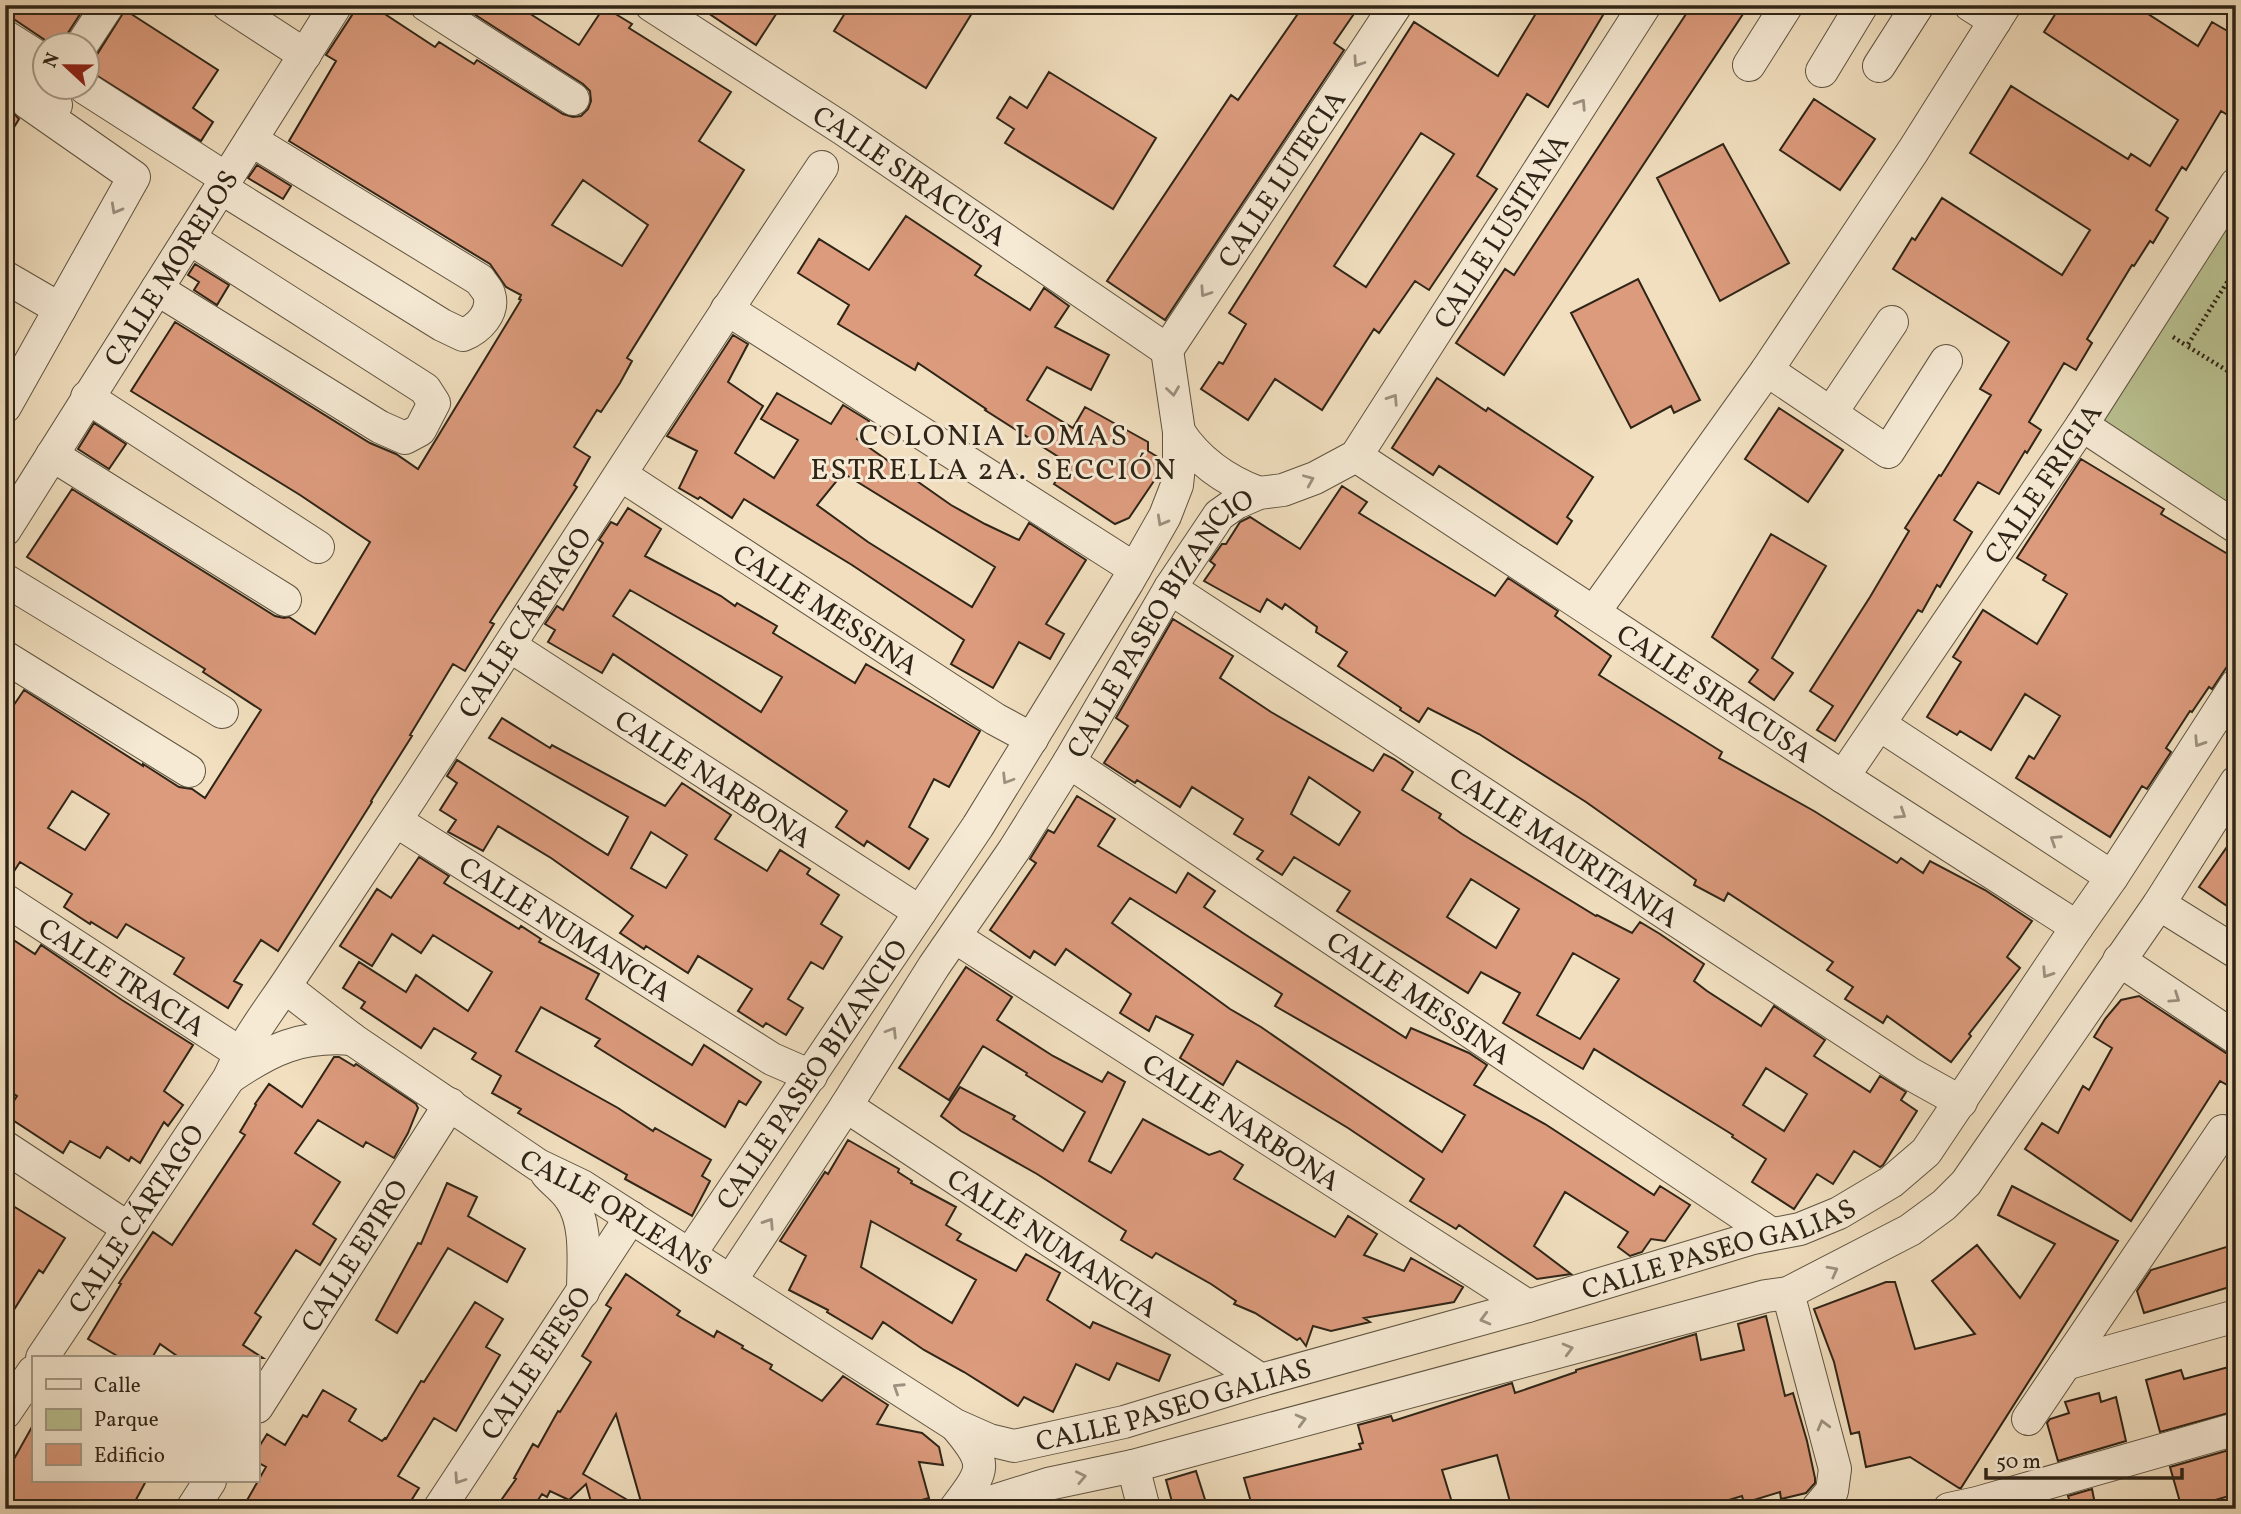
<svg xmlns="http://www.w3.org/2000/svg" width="2241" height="1514" viewBox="0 0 2241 1514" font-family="Vollkorn,serif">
	<rect width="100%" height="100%" fill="#f1dfbf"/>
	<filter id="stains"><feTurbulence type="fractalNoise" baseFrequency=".00286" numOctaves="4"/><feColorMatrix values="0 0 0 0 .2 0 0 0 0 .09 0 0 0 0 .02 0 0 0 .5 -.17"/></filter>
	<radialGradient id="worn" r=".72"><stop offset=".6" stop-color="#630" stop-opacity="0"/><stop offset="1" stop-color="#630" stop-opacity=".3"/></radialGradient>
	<path fill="#bac292" stroke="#747454" stroke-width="2" d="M2236,199V508L2097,420Z"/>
	<path fill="#dc9b7d" stroke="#2f2517" stroke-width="2" fill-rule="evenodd" d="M5,5H86L66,36L63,46H54L15,20L5,18Z
		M354,5H371L435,47L439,42L474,64L477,60L563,114L573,117L581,116L588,109L591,101L590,91L583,84L460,5H538L532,15L579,45L604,7L632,24L629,28L731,92L699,141L744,170L627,358L632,361L620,383L601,412L597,410L574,447L590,457L574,485L577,487L490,622L494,624L465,671L453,664L410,735L412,736L371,801L372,802L278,951L261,940L234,981L242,985L228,1008L174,974L184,958L126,924L117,938L91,922L90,924L64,907L72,894L20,862L7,882H5V718L24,690L143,766V764L179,787L192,789L205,798L261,710L203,672L205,669L27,557L72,489L275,616L284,618L289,617L315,634L370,542L300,495L131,391L175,322L370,443L396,454L418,469L521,300L519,299L521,295L506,287L490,264L289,141L336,61L326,55L352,15ZM583,180L648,225L622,266L552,225ZM72,791L109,814L85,850L48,828Z
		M696,5H782L756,45Z
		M850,5H977L926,88L834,31Z
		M1304,5H1360L1334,43L1344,50L1165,320L1107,281L1231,95L1238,100Z
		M1541,5H1609L1548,107L1527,94L1477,176L1497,189L1429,290L1415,281L1379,333L1374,329L1322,410L1275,379L1248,420L1201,389L1219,362L1223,364L1246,324L1229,313L1414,22L1498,76ZM1421,133L1454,154L1366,287L1334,266Z
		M1692,5H1749L1504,375L1456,343L1505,269L1514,275Z
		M2061,5H2134L2198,46L2212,22L2236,36V120L2221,111L2186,170L2182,167L2156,210L2168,218L2153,243L2150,241L2134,266L2132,265L2087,339L2092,343L2076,370L2064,363L2029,422L2041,430L2027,453L2025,451L1999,494L1978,482L1954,520L1972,532L1940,587L1937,585L1922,612L1918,610L1835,741L1817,730L1833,706L1810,691L1870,597L1909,531L1905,528L1939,475L1941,476L1991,395L1980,389L2009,342L1893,269L1912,238L1915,240L1942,198L2062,275L2090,230L1970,153L2011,86L2128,159L2131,154L2150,166L2178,120L2044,32Z
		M125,10L218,70L193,108L213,122L201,141L88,70V63L96,56Z
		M1049,72L1156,138L1113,209L1005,143L1014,129L997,118L1010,97L1027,108Z
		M5,94L11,98V110L19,119L5,142Z
		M1814,99L1875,139L1840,190L1780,150Z
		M1723,144L1789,263L1720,301L1657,178Z
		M257,165L291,186L283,199L248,178Z
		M906,216L981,266L975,275L1030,310L1044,288L1069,306L1055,327L1109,355L1091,390L1047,367L1027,400L1073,428L1085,407L1148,442V451L1161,459L1160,472L1129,518L1115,524L1054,484L1068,463L985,410L986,409L918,363L915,370L838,324L849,305L798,273L819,239L869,270Z
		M195,264L229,285L217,305L194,290L199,282L188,275Z
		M1638,279L1700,400L1674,413L1671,406L1631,428L1571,313Z
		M733,335L748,344L728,382L763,406L735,453L774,478L798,440L761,419L777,393L831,424L843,405L869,421L857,439L951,505L985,524L1019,540L1029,523L1086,560L1046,624L1064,634L1050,659L1019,642L993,688L951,664L964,640L852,565L744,499L732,518L700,497L698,499L679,488L697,451L667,436ZM843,473L995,567L972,607L868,542L817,505Z
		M1437,378L1486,411L1488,408L1593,477L1567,517L1572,521L1557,544L1439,466L1433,475L1392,448Z
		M1779,408L1843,450L1808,502L1745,459Z
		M94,423L126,444L109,469L78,449Z
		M2081,459L2164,509L2161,514L2236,559V653L2212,689L2209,687L2192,712L2190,711L2166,748L2171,752L2147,789L2142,786L2110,837L2016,778L2029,756L2034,759L2060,716L2025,694L1991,750L1960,731L1957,735L1927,717L1961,662L1953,657L1983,610L2037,644L2067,594L2043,580L2046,575L2017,558Z
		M1342,486L1367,502L1359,513L1495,596L1508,578L1558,611L1555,616L1611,656L1599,675L1722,752L1719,758L1814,811L1897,863L1901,858L1923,873L1930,861L1985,890L2032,921L2007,957L2020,968L1969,1034L1971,1036L1951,1062L1887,1016L1883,1023L1845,999L1853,987L1827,970L1833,962L1728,893L1724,901L1694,885L1696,880L1586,802L1479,734L1428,708L1419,722L1400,710L1401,708L1338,666L1347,652L1316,632L1317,627L1285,604L1282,609L1267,599L1260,612L1204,581L1215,565L1210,561L1222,544H1226L1240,522L1250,517L1300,549Z
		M628,508L661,529L645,556L721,596L735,606L737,603L777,626L773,633L855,683L866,664L980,731L949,787L934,779L909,827L928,839L909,869L867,841L864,846L836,827L847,811L613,654L602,673L548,642L555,630L545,624L557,606L563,610L603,543L599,540L611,522L617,525ZM630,590L782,677L761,712L613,616Z
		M1771,534L1826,566L1772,658L1793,673L1774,700L1749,682L1758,670L1712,637Z
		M1173,619L1233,656L1220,678L1271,712L1373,771L1384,754L1394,759L1413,772L1402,790L1441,814L1439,818L1462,834L1596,916L1597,915L1632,933L1640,922L1660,934L1704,964L1694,981L1707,991L1761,1026L1774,1006L1825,1040L1814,1056L1870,1092L1880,1076L1906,1092L1901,1100L1917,1111L1883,1165L1880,1167L1854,1151L1833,1184L1817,1174L1794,1209L1752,1182L1766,1159L1732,1137L1733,1135L1594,1049L1583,1069L1503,1023L1520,993L1481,972L1468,993L1337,911L1350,891L1294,857L1282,875L1257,859L1263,851L1234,834L1243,819L1192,787L1180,807L1137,780L1135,783L1104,763L1128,726L1116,718ZM1309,777L1360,812L1339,845L1291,814ZM1471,879L1519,909L1496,948L1447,917ZM1573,953L1619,979L1580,1039L1537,1015ZM1766,1068L1807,1094L1784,1131L1743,1105Z
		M502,718L550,748L552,745L665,806L682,783L731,815L715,839L767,871L780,850L810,869L807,874L839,895L821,924L842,937L823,969L811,962L788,999L803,1008L786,1035L766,1023L763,1027L738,1011L752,989L698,956L688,973L646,946L644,949L620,933L633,916L551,858L498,826L483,851L448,832L456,820L440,810L457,783L447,776L457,760L608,855L628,817L489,738ZM651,832L687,855L666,888L631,868Z
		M1077,796L1115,819L1098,846L1176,893L1188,873L1215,891L1204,907L1246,935L1406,1038L1411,1028L1469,1053L1487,1065L1474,1085L1545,1124L1654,1195L1660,1186L1690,1205L1665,1241L1651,1239L1642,1252L1630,1256L1618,1247L1628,1232L1565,1192L1534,1246L1571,1274L1537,1279L1459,1225L1456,1229L1410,1201L1424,1179L1348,1128L1237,1061L1223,1085L1180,1058L1193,1035L1156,1016L1149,1031L1120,1013L1131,994L1066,949L1055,965L1034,951L1030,958L990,930L1036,863L1030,859L1048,830L1054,833ZM1130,898L1282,994L1275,1006L1465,1115L1442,1152L1261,1027L1230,1009L1112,923Z
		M2236,834V912L2199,887Z
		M419,857L449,876L444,883L519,929L521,926L541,939L539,942L599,974L586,999L692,1065L704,1045L761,1082L746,1105L739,1101L725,1127L595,1046L600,1039L541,1007L516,1051L618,1108L653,1131L655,1128L711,1160L702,1176L710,1181L692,1216L625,1179L627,1175L518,1113L521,1109L492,1093L501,1076L472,1059L476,1053L434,1028L421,1048L361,1008L365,1002L343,988L359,962L406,992L416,975L468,1011L492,972L433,935L421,953L392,934L372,966L340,946L377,889L391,898Z
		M12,939L35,954L41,945L122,1000L193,1045L164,1091L183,1105L168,1126L164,1122L140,1163L131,1157L129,1161L107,1147L100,1158L70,1141L63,1153L5,1115L17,1096L5,1088V950Z
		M966,967L1012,997L997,1020L1053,1056L1102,1082L1108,1072L1125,1082L1089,1161L1111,1173L1143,1119L1209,1155L1220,1151L1243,1165L1234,1179L1335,1237L1348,1216L1377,1234L1364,1255L1404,1271L1411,1258L1463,1287L1454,1302L1364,1318L1370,1322L1331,1331L1313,1326L1306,1346L1300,1338L1297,1340L1255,1313L1234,1304L1236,1301L1211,1284L1156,1253L1152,1258L1121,1240L1126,1231L1037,1174L961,1131L941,1116L960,1087L1015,1116L1013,1119L1063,1151L1085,1112L1026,1075L1027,1073L983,1046L949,1100L899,1068Z
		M2139,996L2226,1053L2236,1056V1090L2220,1081L2131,1221L2025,1149L2042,1123L2058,1133L2083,1086L2089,1090L2112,1048L2094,1037L2105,1019L2121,1000Z
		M334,1057H339L354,1066L356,1064L416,1104L418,1108L408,1133L394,1158L366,1142L363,1147L318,1120L295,1153L340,1182L313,1224L336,1239L320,1265L296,1250L255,1313L261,1317L243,1345L263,1358H180L160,1344L152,1358H121L88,1339L121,1284L119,1283L153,1232L172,1245L245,1135L240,1132L256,1105L255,1104L269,1084L302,1107Z
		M848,1140L899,1169L898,1172L912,1181L911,1183L956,1207L946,1225L961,1234L957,1240L1016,1271L1026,1254L1060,1273L1047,1300L1090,1328L1093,1322L1170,1355L1159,1381L1117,1363L1109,1380L1076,1364L1053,1412L1024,1397L1018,1406L964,1372L924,1350L883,1322L872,1339L827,1312L828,1310L789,1290L806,1256L780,1241L825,1172L828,1174ZM871,1221L976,1280L952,1323L861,1267Z
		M447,1183L477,1197L468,1216L525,1249L507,1282L448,1248L397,1333L376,1320L418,1243L421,1244Z
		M2012,1186L2118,1241L1961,1488H1959L1910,1457L1866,1467L1859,1432L1851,1434L1834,1362L1814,1309L1886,1282H1895L1915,1349L1975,1334L1932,1281L1977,1245L2020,1298L2055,1244L1998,1215Z
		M5,1201L65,1238L43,1273L39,1270L5,1324Z
		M2236,1244V1285L2144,1313L2137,1291L2151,1270Z
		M626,1274L680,1311L677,1315L714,1337L717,1331L743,1346L742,1348L772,1365L770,1369L822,1401L843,1376L888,1405L877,1424L922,1433L939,1447L943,1465L919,1462L929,1498L893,1508L856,1506V1509H593L586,1484L569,1500L550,1491L547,1497L542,1494L532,1509H495L516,1479L514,1478L533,1444L538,1447L558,1411L560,1412L591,1362L582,1356L611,1308L606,1305ZM616,1414L643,1509L583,1474Z
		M475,1302L503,1319L486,1347L500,1355L456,1431L434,1418L398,1476L419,1488L406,1509H242L266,1467L257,1462V1450L267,1434L285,1445L303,1415L307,1417L323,1390L356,1409L349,1421L382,1441L385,1438L386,1439L421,1381L424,1382Z
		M1766,1316L1785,1396L1793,1393L1807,1441L1815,1478V1483L1806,1493L1781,1499L1780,1492L1744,1503L1742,1496L1699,1509H1512L1497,1455L1442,1470L1454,1509H1332L1331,1501L1303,1509H1253L1244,1478L1361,1449L1359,1444L1363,1443L1358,1425L1391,1416L1393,1421L1512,1383L1515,1393L1576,1372V1370L1696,1334L1701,1360L1744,1350L1738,1324Z
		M2236,1365V1411L2160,1432L2146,1380L2181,1370L2184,1379Z
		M2099,1393L2101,1402L2116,1397L2126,1441L2058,1461L2047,1423L2050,1419L2069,1413L2065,1402Z
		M33,1425V1481H146L131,1509H5V1475Z
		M2236,1448V1494L2212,1501L2214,1509H2182L2170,1467Z
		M1196,1471L1208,1509H1174L1166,1480Z
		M2092,1489L2096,1509H2072L2068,1496Z"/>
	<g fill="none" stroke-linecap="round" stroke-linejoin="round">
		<g stroke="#605441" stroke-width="34">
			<g id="minor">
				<path d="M228,5L305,55"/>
				<path d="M426,5L573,99"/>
				<path id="s1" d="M651,5L843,129L1167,350"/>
				<path d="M1970,5L1995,21"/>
				<path d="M5,36L46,62"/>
				<path d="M81,46L108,5"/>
				<path d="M1749,65L1787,5"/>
				<path d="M1879,66L1918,5"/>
				<path d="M1822,71L1862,5"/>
				<path d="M5,72L56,105"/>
				<path d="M85,88L227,179"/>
				<path d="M221,188L442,325L463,335C478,329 495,313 489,294C488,290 482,284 480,280L251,140"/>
				<path d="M5,277L60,309"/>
				<path d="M157,289L380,427L405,438L420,430L434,403L425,389L189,238"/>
				<path d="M727,309L1135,569"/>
				<path id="s2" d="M1167,350L1396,5"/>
				<path d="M1767,370L1888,452L1946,361"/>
				<path d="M87,397L318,547"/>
				<path d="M5,407L134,177L28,103"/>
				<path d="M1831,413L1892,322"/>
				<path d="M2082,425L2236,527"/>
				<path d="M1179,432C1198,461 1227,481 1259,493"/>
				<path d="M52,455L285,600"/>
				<path id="s3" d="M1356,456L1843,777L2077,927"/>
				<path id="s4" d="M621,475L995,719L1032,739"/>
				<path id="s5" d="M5,530L336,5"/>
				<path d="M5,580L222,712"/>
				<path id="s6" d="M1170,588L1909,1073L1961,1102"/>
				<path d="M1594,612L1767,370L1913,151L2005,5"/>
				<path id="s7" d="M510,646L920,912"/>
				<path d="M5,657L189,771"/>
				<path d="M1880,725L2112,877"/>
				<path id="s8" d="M1069,762L1770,1233"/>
				<path id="s9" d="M1843,777L2082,425L2236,184"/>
				<path id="s10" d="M396,821L772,1059L811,1076"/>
				<path id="s11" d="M5,900L240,1053"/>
				<path d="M2159,904L2236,952"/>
				<path id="s12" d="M955,937L1528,1306"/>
				<path d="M2119,960L2236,1038"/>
				<path id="s13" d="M285,987L352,1039L538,1165L582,1186L955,1425L989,1440L1014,1446L1124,1422L1261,1380L1528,1306L1753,1238L1800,1229L1839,1213L1891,1182L1926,1152L2077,927L2112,877L2236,685"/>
				<path d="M229,1078C271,1049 301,1035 352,1039"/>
				<path id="s14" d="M846,1106L1261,1380"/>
				<path d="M5,1147L128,1228"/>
				<path d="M547,1174C554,1182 564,1189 570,1198C588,1223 583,1263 583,1292"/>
				<path id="s15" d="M690,1254L978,826L1127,583L1165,516L1177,485L1179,466V432L1167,350"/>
				<path id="s16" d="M731,1280L846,1106L934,966L1014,850L1069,762L1170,588L1219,515L1236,503L1259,493L1283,490L1315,478L1356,456L1645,5"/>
				<path d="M1788,1293L1835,1469L1832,1491L1817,1509"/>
				<path id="s17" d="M42,1358L229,1078C246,1038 272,1007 295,971C335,912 374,853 413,794C549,585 683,374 822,167"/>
				<path d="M2065,1364L2236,1316"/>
				<path id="s18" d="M257,1407L450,1104"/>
				<path d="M5,1413L33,1372"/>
				<path d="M2028,1419L2223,1131L2236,1140"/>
				<path d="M1133,1466L1144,1509"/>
				<path d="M192,1509L210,1481"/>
				<path id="s19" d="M439,1509L631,1217"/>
				<path d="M955,1509C985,1469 989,1465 956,1426"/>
				<path d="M968,1509L1048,1484L1133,1466L1766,1296L1788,1293L1910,1230L1944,1205L1966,1183L2159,904L2236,782"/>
				<path d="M1949,1509L1977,1503L2236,1429"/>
			</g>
		</g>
		<path stroke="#2f2517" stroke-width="4.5" stroke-dasharray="2 3.5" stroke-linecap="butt" d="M2236,268L2187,346L2236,376
			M2173,337L2187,346"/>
		<use href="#minor" stroke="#f6ead5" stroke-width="32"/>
	</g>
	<defs><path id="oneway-chevron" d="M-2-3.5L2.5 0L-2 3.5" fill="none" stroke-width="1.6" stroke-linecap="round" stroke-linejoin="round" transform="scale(1.75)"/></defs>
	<g stroke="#9c9180">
		<use href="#oneway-chevron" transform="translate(1358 62) rotate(124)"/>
		<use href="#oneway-chevron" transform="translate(1581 104) rotate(-57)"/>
		<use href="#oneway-chevron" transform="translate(116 209) rotate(119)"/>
		<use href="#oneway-chevron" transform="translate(1205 292) rotate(124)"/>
		<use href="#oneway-chevron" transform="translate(1173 391) rotate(82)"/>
		<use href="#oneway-chevron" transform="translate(1393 399) rotate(-57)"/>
		<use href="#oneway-chevron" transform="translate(1309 480) rotate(-23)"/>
		<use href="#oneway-chevron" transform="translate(1162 521) rotate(119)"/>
		<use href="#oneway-chevron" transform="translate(2199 742) rotate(123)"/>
		<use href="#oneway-chevron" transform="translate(1007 779) rotate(122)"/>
		<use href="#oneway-chevron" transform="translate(1901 814) rotate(33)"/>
		<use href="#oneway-chevron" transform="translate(2055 840) rotate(-147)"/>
		<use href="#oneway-chevron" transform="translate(2047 973) rotate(123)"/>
		<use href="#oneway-chevron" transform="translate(2175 998) rotate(34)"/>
		<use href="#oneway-chevron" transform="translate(892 1032) rotate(-58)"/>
		<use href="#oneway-chevron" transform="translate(769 1223) rotate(-57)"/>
		<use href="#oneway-chevron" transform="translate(1833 1271) rotate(-28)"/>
		<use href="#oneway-chevron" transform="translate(1485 1319) rotate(165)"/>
		<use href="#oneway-chevron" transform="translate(1568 1349) rotate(-15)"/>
		<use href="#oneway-chevron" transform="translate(898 1388) rotate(-147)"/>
		<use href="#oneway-chevron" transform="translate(1301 1420) rotate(-15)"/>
		<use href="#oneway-chevron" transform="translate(1823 1425) rotate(-105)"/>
		<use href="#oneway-chevron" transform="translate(1081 1477) rotate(-12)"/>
		<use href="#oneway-chevron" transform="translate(459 1479) rotate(124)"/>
	</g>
	<g text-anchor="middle" stroke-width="6" stroke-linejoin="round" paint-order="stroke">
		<g font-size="28" fill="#2f2517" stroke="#f6ead5">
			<text dy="10" stroke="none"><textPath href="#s1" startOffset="310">CALLE SIRACUSA</textPath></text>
			<text dy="10" stroke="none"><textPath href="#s2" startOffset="206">CALLE LUTECIA</textPath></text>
			<text dy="10" stroke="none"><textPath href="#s16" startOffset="1326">CALLE LUSITANA</textPath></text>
			<text dy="10" stroke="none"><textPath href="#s5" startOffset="310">CALLE MORELOS</textPath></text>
			<text dy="10" stroke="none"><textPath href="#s9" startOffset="355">CALLE FRIGIA</textPath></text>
			<text dy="10" stroke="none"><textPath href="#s4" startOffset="245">CALLE MESSINA</textPath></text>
			<text dy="10" stroke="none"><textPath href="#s17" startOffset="880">CALLE CÁRTAGO</textPath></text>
			<text dy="10" stroke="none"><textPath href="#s16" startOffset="786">CALLE PASEO BIZANCIO</textPath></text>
			<text dy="10" stroke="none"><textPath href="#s3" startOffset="430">CALLE SIRACUSA</textPath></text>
			<text dy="10" stroke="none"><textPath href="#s7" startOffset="243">CALLE NARBONA</textPath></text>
			<text dy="10" stroke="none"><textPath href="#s6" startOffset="472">CALLE MAURITANIA</textPath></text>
			<text dy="10" stroke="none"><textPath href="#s10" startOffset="201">CALLE NUMANCIA</textPath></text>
			<text dy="10" stroke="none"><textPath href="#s11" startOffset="140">CALLE TRACIA</textPath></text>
			<text dy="10" stroke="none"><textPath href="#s8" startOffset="422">CALLE MESSINA</textPath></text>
			<text dy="10" stroke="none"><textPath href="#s15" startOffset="217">CALLE PASEO BIZANCIO</textPath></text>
			<text dy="10" stroke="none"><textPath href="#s12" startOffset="341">CALLE NARBONA</textPath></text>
			<text dy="10" stroke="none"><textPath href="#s13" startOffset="401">CALLE ORLEANS</textPath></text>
			<text dy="10" stroke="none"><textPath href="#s17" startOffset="168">CALLE CÁRTAGO</textPath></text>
			<text dy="10" stroke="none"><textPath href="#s14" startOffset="248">CALLE NUMANCIA</textPath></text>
			<text dy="10" stroke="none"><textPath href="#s13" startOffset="1596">CALLE PASEO GALIAS</textPath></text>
			<text dy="10" stroke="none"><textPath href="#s18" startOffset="180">CALLE EPIRO</textPath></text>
			<text dy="10" stroke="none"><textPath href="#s19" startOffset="175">CALLE EFESO</textPath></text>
			<text dy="10" stroke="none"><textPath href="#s13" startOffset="1029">CALLE PASEO GALIAS</textPath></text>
		</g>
		<g font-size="30" letter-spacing="2" fill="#2f2517" stroke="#f6ead5">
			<text x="994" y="445">COLONIA LOMAS<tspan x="994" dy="34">ESTRELLA 2A. SECCIÓN</tspan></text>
		</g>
	</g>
	<rect width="2241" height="1514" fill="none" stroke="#f1dfbf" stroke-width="28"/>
	<rect x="7" y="7" width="2227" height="1500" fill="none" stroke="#2f2517" stroke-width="3.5"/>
	<rect x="14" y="14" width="2213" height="1486" fill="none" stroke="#2f2517" stroke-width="2"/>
	<rect x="32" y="1356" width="228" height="126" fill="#f6ead5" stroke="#a69b89" stroke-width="2"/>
	<rect x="46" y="1379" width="35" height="10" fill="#f6ead5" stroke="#a69b89" stroke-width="2"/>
	<text x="94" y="1392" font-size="21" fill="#2f2517">Calle</text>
	<rect x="46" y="1409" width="35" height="21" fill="#bac292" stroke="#a69b89" stroke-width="2"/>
	<text x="94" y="1426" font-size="21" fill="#2f2517">Parque</text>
	<rect x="46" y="1444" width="35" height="21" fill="#dc9b7d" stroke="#a69b89" stroke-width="2"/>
	<text x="94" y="1462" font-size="21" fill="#2f2517">Edificio</text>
	<g transform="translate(66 66) rotate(292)"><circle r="33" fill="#f6ead5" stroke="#a69b89" stroke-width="2"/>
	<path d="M0-5L12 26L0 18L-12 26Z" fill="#8f2418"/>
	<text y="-10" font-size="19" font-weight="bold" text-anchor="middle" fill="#2f2517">N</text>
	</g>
	<path d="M1986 1468v10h196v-10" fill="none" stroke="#2f2517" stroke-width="3.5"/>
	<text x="1996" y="1468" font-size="21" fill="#2f2517" stroke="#f6ead5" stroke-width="5" paint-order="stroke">50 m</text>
	<rect width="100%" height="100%" filter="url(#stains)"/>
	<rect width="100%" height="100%" fill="url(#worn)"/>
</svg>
